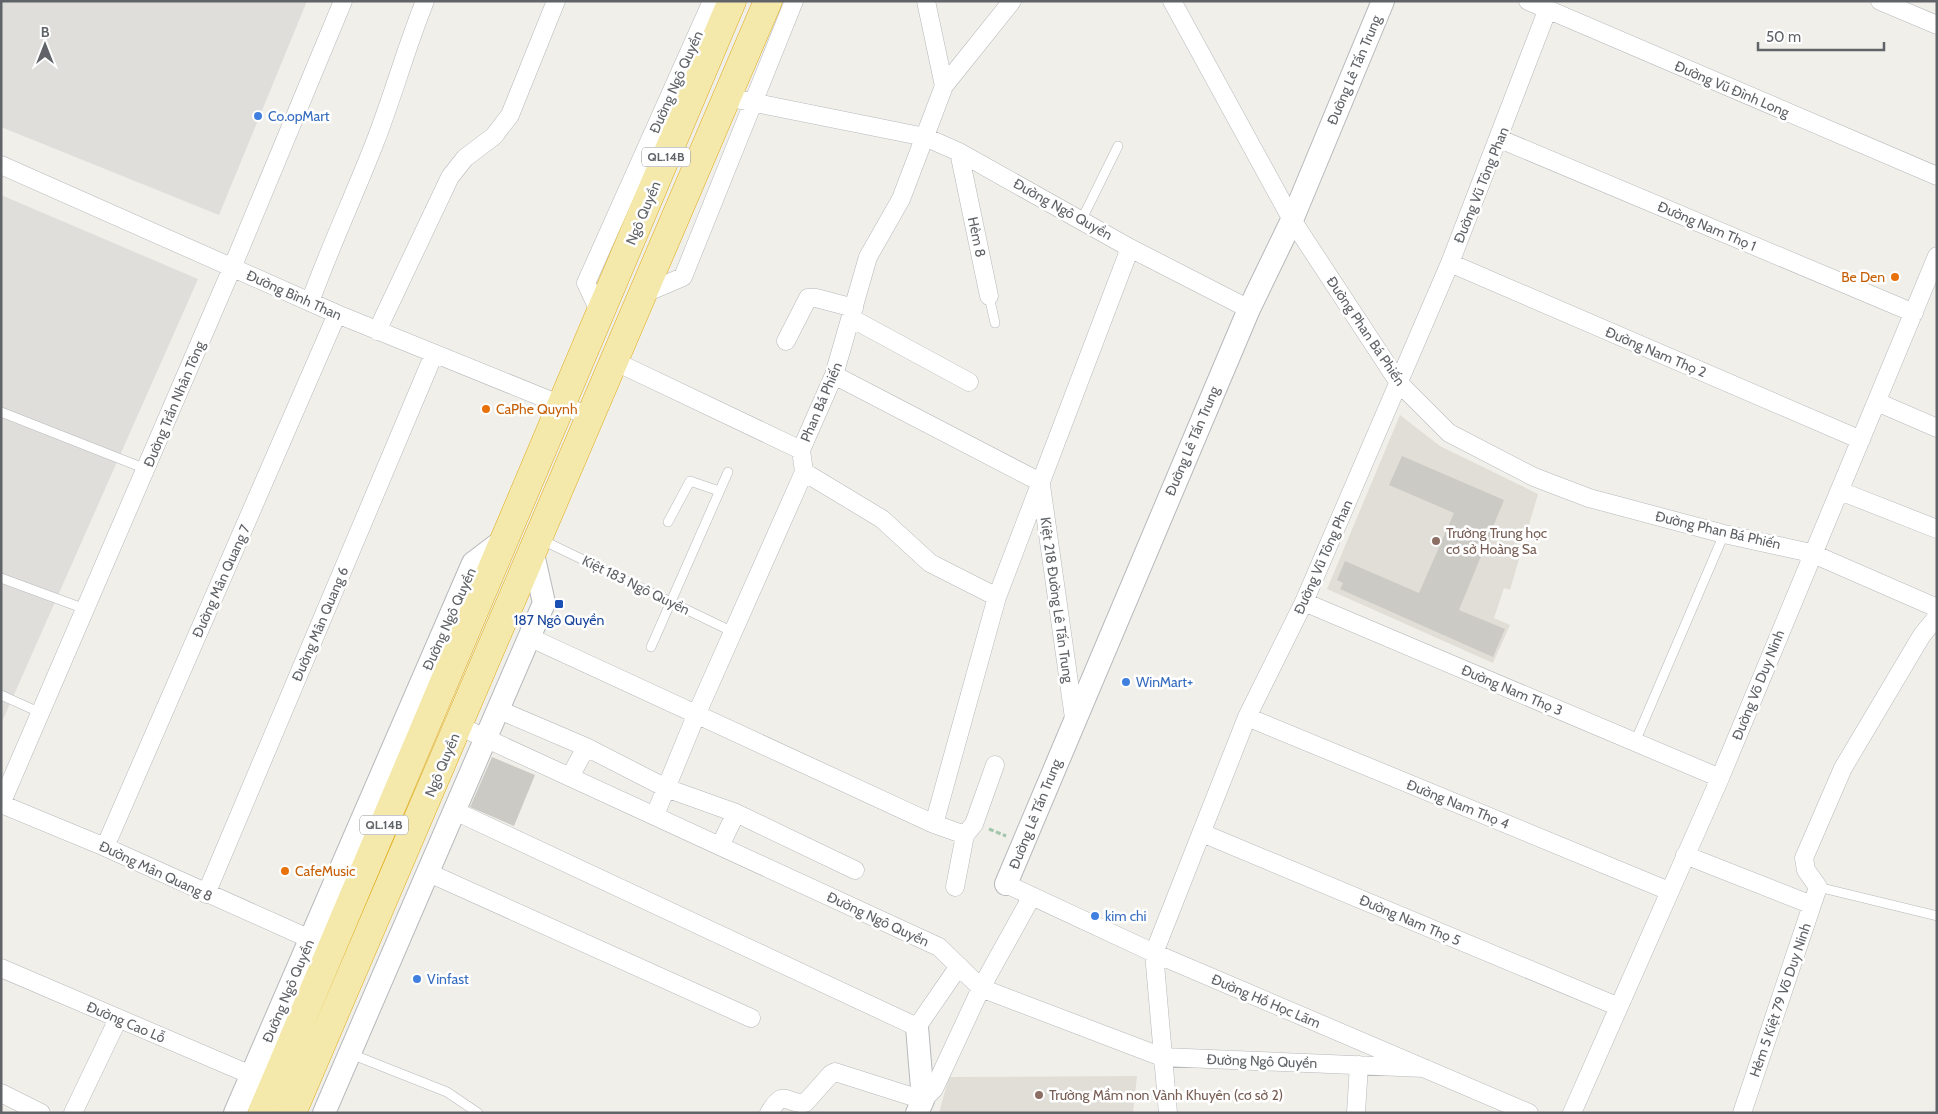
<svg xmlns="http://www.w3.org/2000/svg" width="1938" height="1114" viewBox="0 0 1938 1114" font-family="Cabin,sans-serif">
	<rect width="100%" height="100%" fill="#f0efe9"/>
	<path fill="#dfdedb" d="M1,1H307L219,215L1,127Z
		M1,195L198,279L1,724Z"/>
	<path fill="#e0ded7" d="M1400,415L1440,446L1538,494L1510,590L1504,588L1494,618L1510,625L1493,663L1327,589Z
		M1137,1076L1133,1113H939L949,1077Z"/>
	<path fill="#cccac5" d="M1402,456L1504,500L1459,610L1505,629L1493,657L1340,589L1343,583L1337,580L1345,561L1419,593L1454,513L1389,485Z
		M492,757L535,775L514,826L470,807Z"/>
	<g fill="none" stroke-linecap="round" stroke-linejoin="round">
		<g stroke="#b6b8bb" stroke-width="10">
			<path id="service" d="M1082,219L1118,146
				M989,296L995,323
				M1,412L146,469
				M668,522L690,481L719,491
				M542,540L733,632
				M1,578L85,609
				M651,647L728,472
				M1,695L41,713
				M1635,742L1724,534
				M1818,887L1937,916
				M351,1054L447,1092L478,1113"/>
		</g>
		<g stroke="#b6b8bb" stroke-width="19">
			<path id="minor" d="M926,1L944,86
				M1172,1L1292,220L1399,383L1449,433L1534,477L1589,498L1724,534L1811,553L1937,608
				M1528,1L1937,176
				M1880,1L1937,25
				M726,97L925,137L959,152L1130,248L1249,309
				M1500,139L1914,313
				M959,152L989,296
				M1,165L337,314L591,417
				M1450,263L1861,440
				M643,294L683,277L794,1
				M310,302C330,247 354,196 375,142C393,96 406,48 425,1
				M600,313L586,283L712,1
				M851,318L969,382
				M377,331L450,177L465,158L494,136L510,115L556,1
				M786,341L808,298H816L854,308
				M614,361L801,450
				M834,375L1040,482
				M1877,402L1937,428
				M804,472L882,519L930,563L997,597
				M1041,485L1074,718
				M1840,491L1937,529
				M1304,602L1720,778
				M529,637L934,824L965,835
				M497,709L586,747L666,788L736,813L855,870
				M1247,717L1669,891
				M459,726L939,947L981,988L1162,1057L1424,1068
				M570,777L586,747
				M455,811L917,1027L959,966
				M655,815L697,713L804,472L801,450L834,375L868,257L901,199L944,86L1012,1
				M934,824L997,597L1130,248
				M1202,833L1619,1007
				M965,835L974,824L995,765
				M720,846L736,813
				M105,847L337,314
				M1685,855L1812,905
				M429,873L751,1018
				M1006,884L1154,953L1529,1113
				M955,887L965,835
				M206,894L434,354
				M310,939L105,847L1,804L232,268L343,1
				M1,968L251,1075
				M1,1093L41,1113
				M73,1113L118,1019
				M769,1113C785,1087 784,1104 805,1103L831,1074L835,1072L923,1100L934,1089L981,988L1032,896
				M1168,1113L1154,953L1247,717L1304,602L1450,263L1547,11
				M1356,1113L1359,1065
				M1572,1113L1720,778L1937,256
				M1742,1113L1818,887L1806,870L1804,858L1843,768L1922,635L1937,617"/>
		</g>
		<g stroke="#b6b8bb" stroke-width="24">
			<path id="tertiary" d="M1006,884L1249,309L1292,220L1383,1
				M917,1027L923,1100L917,1113
				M235,1113L473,563L506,538
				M324,1113L544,603L533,554"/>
		</g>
		<g stroke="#dfab1a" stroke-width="29">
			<path id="trunk" d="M262,1113L732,1
				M292,1113L768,1"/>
		</g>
		<path stroke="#a2c5ae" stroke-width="3" stroke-dasharray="5 2.5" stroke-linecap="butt" d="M989,829L1006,836"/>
		<use href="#service" stroke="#fff" stroke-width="9"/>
		<use href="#minor" stroke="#fff" stroke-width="18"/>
		<use href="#tertiary" stroke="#fff" stroke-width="22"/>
		<use href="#trunk" stroke="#f4e8aa" stroke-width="28"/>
	</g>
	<g fill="#3f7fe0" stroke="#fff" stroke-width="2">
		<circle cx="258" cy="116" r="5"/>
		<circle cx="1126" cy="682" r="5"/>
		<circle cx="1095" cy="916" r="5"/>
		<circle cx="417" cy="979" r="5"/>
	</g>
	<g fill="#e8710a" stroke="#fff" stroke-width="2">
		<circle cx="1895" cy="277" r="5"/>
		<circle cx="486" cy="409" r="5"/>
		<circle cx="285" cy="871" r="5"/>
	</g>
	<g fill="#8d6e63" stroke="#fff" stroke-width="2">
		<circle cx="1436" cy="541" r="5"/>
		<circle cx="1039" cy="1095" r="5"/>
	</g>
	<rect fill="#1a4fb4" stroke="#fff" stroke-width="2" x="554" y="599" width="10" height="10" rx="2.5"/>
	<g text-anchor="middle" stroke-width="5" stroke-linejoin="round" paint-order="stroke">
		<g fill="#fff" stroke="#909295" stroke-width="1">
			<rect x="642" y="147.5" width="48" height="19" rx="4"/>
			<rect x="360" y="815.5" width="48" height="19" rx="4"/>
		</g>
		<g font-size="12" font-weight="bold" fill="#606367">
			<text x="666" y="161">QL.14B</text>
			<text x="384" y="829">QL.14B</text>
		</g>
		<g font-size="14" fill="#606367" stroke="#fff">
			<text transform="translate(1354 70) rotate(-67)" y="5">Đường Lê Tấn Trung</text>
			<text transform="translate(676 82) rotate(-66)" y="5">Đường Ngô Quyền</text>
			<text transform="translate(1732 89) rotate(23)" y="5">Đường Vũ Đình Long</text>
			<text transform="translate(1481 185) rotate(-68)" y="5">Đường Vũ Tông Phan</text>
			<text transform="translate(1063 209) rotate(29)" y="5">Đường Ngô Quyền</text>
			<text transform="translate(643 213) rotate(-67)" y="5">Ngô Quyền</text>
			<text transform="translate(1707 226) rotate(23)" y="5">Đường Nam Thọ 1</text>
			<text transform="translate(977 237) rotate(78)" y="5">Hẻm 8</text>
			<text transform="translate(294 295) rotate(24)" y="5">Đường Bình Than</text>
			<text transform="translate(1366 331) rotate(56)" y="5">Đường Phan Bá Phiến</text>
			<text transform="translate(1656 352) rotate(23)" y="5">Đường Nam Thọ 2</text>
			<text transform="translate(821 402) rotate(-67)" y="5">Phan Bá Phiến</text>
			<text transform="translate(174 404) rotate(-67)" y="5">Đường Trần Nhân Tông</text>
			<text transform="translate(1192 441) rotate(-67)" y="5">Đường Lê Tấn Trung</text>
			<text transform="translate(1718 530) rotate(13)" y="5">Đường Phan Bá Phiến</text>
			<text transform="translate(1323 557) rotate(-66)" y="5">Đường Vũ Tông Phan</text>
			<text transform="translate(221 581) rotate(-66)" y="5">Đường Mân Quang 7</text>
			<text transform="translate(636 585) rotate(26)" y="5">Kiệt 183 Ngô Quyền</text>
			<text transform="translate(1057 600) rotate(82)" y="5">Kiệt 218 Đường Lê Tấn Trung</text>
			<text transform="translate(449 619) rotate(-66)" y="5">Đường Ngô Quyền</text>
			<text transform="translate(320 624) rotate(-67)" y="5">Đường Mân Quang 6</text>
			<text transform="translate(1758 685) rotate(-68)" y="5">Đường Võ Duy Ninh</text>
			<text transform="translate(1512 690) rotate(23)" y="5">Đường Nam Thọ 3</text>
			<text transform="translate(442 765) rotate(-67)" y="5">Ngô Quyền</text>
			<text transform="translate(1458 804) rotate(22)" y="5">Đường Nam Thọ 4</text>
			<text transform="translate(1035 814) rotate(-68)" y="5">Đường Lê Tấn Trung</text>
			<text transform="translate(156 871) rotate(25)" y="5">Đường Mân Quang 8</text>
			<text transform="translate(878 919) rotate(25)" y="5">Đường Ngô Quyền</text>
			<text transform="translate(1410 920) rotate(23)" y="5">Đường Nam Thọ 5</text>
			<text transform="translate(288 991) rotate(-67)" y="5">Đường Ngô Quyền</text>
			<text transform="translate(1780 1000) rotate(-71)" y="5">Hẻm 5 Kiệt 79 Võ Duy Ninh</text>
			<text transform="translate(1266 1001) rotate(23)" y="5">Đường Hồ Học Lãm</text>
			<text transform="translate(126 1022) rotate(23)" y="5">Đường Cao Lỗ</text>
			<text transform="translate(1262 1061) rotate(2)" y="5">Đường Ngô Quyền</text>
		</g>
		<g font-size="14" fill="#366cbe" stroke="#fff" text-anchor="start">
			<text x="268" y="121">Co.opMart</text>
			<text x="1136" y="687">WinMart+</text>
			<text x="1105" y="921">kim chi</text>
			<text x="427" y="984">Vinfast</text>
		</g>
		<g font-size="14" fill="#c56008" stroke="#fff" text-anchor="start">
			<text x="1885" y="282" text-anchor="end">Be Den</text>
			<text x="496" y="414">CaPhe Quynh</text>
			<text x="295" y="876">CafeMusic</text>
		</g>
		<g font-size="14" fill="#785e54" stroke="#fff" text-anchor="start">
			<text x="1446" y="538">Trường Trung học<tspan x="1446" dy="16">cơ sở Hoàng Sa</tspan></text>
			<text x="1049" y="1100">Trường Mầm non Vành Khuyên (cơ sở 2)</text>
		</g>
		<g font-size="14" fill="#164399" stroke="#fff">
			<text x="559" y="625">187 Ngô Quyền</text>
		</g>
	</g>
	<rect width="1938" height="1114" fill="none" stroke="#606367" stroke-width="5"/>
	<g transform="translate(45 45)" stroke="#ffffff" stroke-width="4" paint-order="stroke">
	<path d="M0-4L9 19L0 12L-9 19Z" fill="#606367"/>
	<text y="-8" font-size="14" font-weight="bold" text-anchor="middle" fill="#606367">B</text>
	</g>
	<path d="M1758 42v8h126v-8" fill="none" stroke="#606367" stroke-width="2.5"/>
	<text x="1766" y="42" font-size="15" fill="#606367" stroke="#ffffff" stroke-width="4" paint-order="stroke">50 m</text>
</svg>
